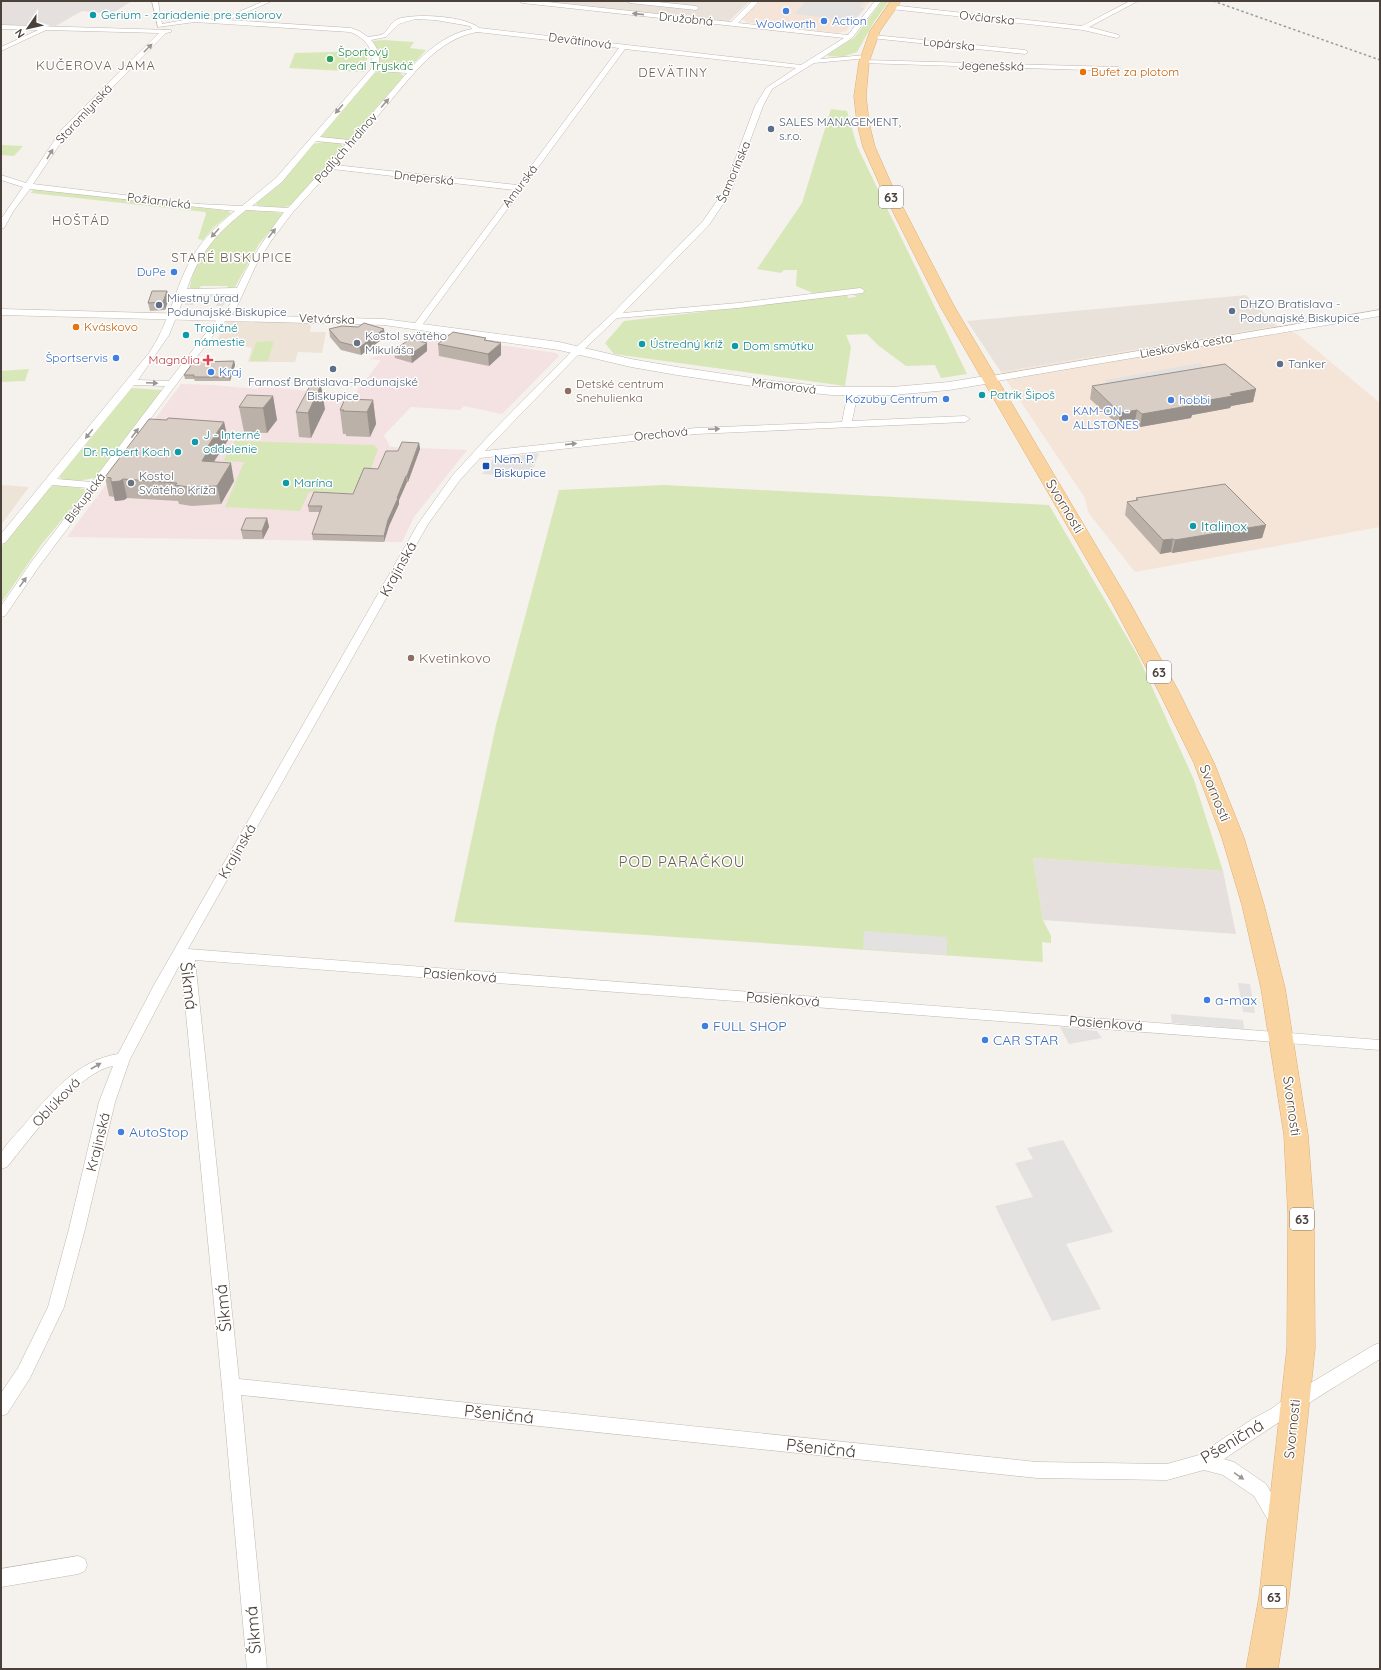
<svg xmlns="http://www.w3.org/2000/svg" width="1381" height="1670" viewBox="0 0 1381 1670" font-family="Quicksand,sans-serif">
	<rect width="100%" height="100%" fill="#f5f1ec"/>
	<path fill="#e9e2db" d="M533,1H750L728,22Z
		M1246,295L1277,326L1001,372L967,321Z"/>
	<path fill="#f5e5d9" d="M760,1H870L846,31L836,33L748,23L743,20L742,19Z
		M1277,326L1297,334L1380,403V527L1135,572L1088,512L1085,498L1001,372Z"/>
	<path fill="#e5e0dd" d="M1,1H132L111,14L82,11L54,27L1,26Z
		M1033,858L1223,871L1236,934L1043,920Z"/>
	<path fill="#ede4d7" d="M233,321L307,323L311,325L310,332H326L322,353L298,352L295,362H248L252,348L233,344L212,345L217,340L227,322Z
		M1,485L29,487L1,525Z"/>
	<path fill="#f4e1e1" d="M413,333L556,353L559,356L502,414L464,406L460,410L411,407L384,435L390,447L467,450L414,517L402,542L67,537L181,384L212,385L257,389L258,387L355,394L381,360L369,359L400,349Z"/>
	<path fill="#d8e7b8" d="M882,1H889L874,22L857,52L842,57L828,56V54L854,38Z
		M383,40L414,42L410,48L426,50C413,64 411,69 391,68C386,67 383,68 379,64L380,52L372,41Z
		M369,51L364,72L289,68L295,53Z
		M378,72L400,73L404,76L349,139L344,140L320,137L373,73Z
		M831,109L847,111L857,146L967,374L941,378L935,365L906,366L879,346L867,334L846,335L851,347L845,386L614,354L605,343L624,321L847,295L848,298L856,297L854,294L862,293H813L796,286L797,270H784L781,273L757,269L802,203Z
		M324,142L340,143L343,146L292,205L281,208L257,206L256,203L279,185L313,144Z
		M1,145L23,146L14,156L1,155Z
		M33,190H43L228,211L231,213L214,227L203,240L198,239L206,214L205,212L31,193Z
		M249,210L271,211L284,214L259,244L235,287L227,289L228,286H201L199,289L190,288C190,266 228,215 249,210Z
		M274,341L268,361H250L256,342Z
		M29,369L25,381L1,382V371Z
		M130,388L163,390L95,478C85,480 68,483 59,477Z
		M234,441L374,445L378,449L371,469H364L355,492L346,493L309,492L300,511L225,507L244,462L223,461Z
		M59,485L84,489L85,492L41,545L1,603V547L49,489L53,486Z
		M664,485L1049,505L1138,656L1194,780L1223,871L1033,858L1043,920L1051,936V943L1042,942L1043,962L454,922L496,725L559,490Z"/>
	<path fill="#e4e2e0" d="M806,1H865L860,7L865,8L854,21L794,14Z
		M191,294H228L223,306H216L219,297H197L193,305H185Z
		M1200,363L1214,375L1117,392L1105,380Z
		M539,453L530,477L482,474L493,459Z
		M864,931L947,937V955L863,949Z
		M1238,983L1250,984L1255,1013L1243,1012Z
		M1171,1014L1243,1020L1244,1029L1172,1023Z
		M1060,1027L1097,1031L1102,1038L1069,1044Z
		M1063,1140L1113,1232L1066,1244L1101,1309L1052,1321L995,1206L1033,1197L1015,1163L1033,1159L1027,1148Z"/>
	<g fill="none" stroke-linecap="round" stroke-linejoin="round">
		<g stroke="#c0b8af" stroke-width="1">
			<path id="minor" d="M152,1H158L160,14L181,16L184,18L181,20L161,18L162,24L195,18L220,20L264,1H272L228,20L351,28L359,31L368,37C372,36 379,36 383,34C389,29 391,22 398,19C415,13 466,16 479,28L801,65L844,38L522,3L519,1H539L731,22L752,1H759L738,23L848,35L875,1H881L852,38L820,59L866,55L869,57L868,58L814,63L772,89L763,106L731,192L709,225L623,313L738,303L860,288L863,289L864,291L863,293L738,308L617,318L575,358L485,451L696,428L842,422L848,392L853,389L858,392L852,421L965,416L970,419L965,422L696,434L480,458L460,480L428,524L188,949L1380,1040V1050L195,960L239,1379L1037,1462L1167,1464L1199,1455L1254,1418L1271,1409L1289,1396L1374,1345L1380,1343V1359C1327,1391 1275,1424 1224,1459L1234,1462L1266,1484L1287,1519L1285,1525L1278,1528L1271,1525L1254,1496L1223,1475L1204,1470L1167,1480L1037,1478L241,1395L267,1669H247L222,1386L181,962L130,1059L115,1102L85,1229L64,1307L30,1378L7,1414L1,1416V1393L18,1368L48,1307L69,1229L99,1102L113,1066C78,1071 29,1141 7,1167L1,1169C1,1164 0,1155 2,1151C8,1142 17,1133 24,1125C49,1095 77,1060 118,1054L154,985L418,524L452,476L493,431L569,354L612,314L703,221L723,192L755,106L766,88L796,68L625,49L420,328L417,329L413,326L514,190L332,169L293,212L271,241L255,267L236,309L218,329L40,565L5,616L1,617V606L32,561L88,488L52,485L5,543L1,544V534L149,353C169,324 174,291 190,261C201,241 217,225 235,211L30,189L14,210L4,228H1V219L23,187L1,180V175L26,183L62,129L159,33L46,30L1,51V47L38,30L1,29V25L171,30V32L166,33L68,132L33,184L198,204L242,206L276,178L371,69C376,51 366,38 350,32L195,22L158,27ZM415,19L435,20L470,26L472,29C448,33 426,51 410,69L378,67C381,57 378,48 371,40L386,37L399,24ZM477,32L619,48L517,185L335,165C353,145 370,125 387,105C412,76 437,39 477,32ZM376,71L407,73L349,140L320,137ZM316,141L346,144L288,208L252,206L282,182ZM246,210L284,212C266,236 250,260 237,288L187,289C199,253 216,234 246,210ZM235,294L228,308L212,325L169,381L138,380L169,335L185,295ZM134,385L165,386L92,482L57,479Z
				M627,1H648L696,6L699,8L696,10L630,3Z
				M1130,1H1138L1089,27L1119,35L1120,36L1117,38L1083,30L891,9L888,7L891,5L1082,26Z
				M873,35L1025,50L1028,52L1025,54L871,38V36Z
				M864,60L1118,67L1121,69L1118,71L862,63V61Z
				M1380,310V316L991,382L986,379L991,376Z
				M78,1556L85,1559L87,1565L85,1571L78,1574L1,1587V1569Z"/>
		</g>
		<g stroke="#c0b8af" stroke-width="1">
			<path id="tertiary" d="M1,309L384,319L559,342L631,359L677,367L772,381L832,387H892L949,382L991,375L995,376L997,379L995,382L991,383L949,390L892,395H832L772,389L677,375L631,367L559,350L384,325L1,315Z"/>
		</g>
		<g stroke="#deae71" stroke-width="1">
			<path id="primary" d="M891,1H901L880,31L869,62L866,96L869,123L875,147L895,192L954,306L1130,603L1179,692L1214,763L1244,838L1264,905L1285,988L1308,1135L1314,1215L1315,1348L1289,1597L1278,1669H1246L1259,1597L1287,1348L1288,1215L1284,1135L1261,988L1242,905L1222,838L1194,763L1159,692L1112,603L940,306L883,192L863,147L857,123L854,96L859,62L870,31Z"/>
		</g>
		<use href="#minor" fill="#fff" fill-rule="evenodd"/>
		<use href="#tertiary" fill="#fff" fill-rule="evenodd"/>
		<use href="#primary" fill="#f9d4a1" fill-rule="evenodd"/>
		<path stroke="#9a9a9a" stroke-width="1.5" stroke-dasharray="2.5 2.5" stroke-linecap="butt" d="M1213,1L1380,60"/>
	</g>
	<path fill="#bbb1a9" d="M167,291L169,298L165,310L150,311L148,303Z
		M329,329L385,337L361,355L341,350L330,337Z
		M486,340L501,355L489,366L439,356L438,344Z
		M394,350L427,351L412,363L395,358Z
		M234,361L235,365L230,381H195L194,379H185L184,375L198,364Z
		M1092,386L1256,389L1253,402L1231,406L1230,408L1192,415L1191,418L1140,427L1135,422L1118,425L1090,399Z
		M273,396L277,420L267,433L244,432L239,407Z
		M373,400L376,424L370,437L346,436V434H343L340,410Z
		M325,409L311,438L299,437L296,412Z
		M224,422L228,440L214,462L234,481L221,504L192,506L179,504L178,501L127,498L124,500L115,501L114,497L109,496L105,477Z
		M419,443L420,449L408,482H407L399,500V504L389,526L384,542L313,540L312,534L320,512H309L308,506L353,494L378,469L398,451Z
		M1136,498L1266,525L1262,538L1172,553L1171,552L1160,554L1125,515L1127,502L1136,500Z
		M267,518L269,527L263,539H243L241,530Z"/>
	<path fill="#98908a" d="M167,291L169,298L165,310L163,302Z
		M384,329L385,337L361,355L360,347Z
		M427,343V351L412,363L411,354Z
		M501,343V355L489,366L488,354Z
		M234,361L235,365L230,381L229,377Z
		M321,385L325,409L311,438L308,413Z
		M1256,389L1253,402L1231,406L1230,408L1192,415L1191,418L1140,427L1142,414L1192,403L1230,394Z
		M273,396L277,420L267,433L263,408Z
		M373,400L376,424L370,437L367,412Z
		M1137,410L1135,422L1118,425L1120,413Z
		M224,422L228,440L212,464L202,461L206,449Z
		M419,443L420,449L408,482L407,476Z
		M231,463L234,481L221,504L217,486Z
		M406,476L407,482L399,500V504L389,526L384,542V536L388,520Z
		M123,479L127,498L124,500L115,501L111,482Z
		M267,518L269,527L263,539L262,531Z
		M1266,525L1262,538L1172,553L1175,540Z
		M1173,539L1171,552L1160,554L1163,540Z"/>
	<path fill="#d9cec5" stroke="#98908a" d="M152,291H167L163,302L148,303Z
		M364,323L384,329L360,347L340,342L329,329L342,326L358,327Z
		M453,332L486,338L484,340L501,343L488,354L438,344Z
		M410,339L427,343L411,354L394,350Z
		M234,361L229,377H194V375H184L192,364H198L199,362Z
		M1225,364L1256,389L1230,394L1233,396L1192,403L1194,405L1142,414L1137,410L1120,413L1092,386Z
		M313,380L321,385L308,413L296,412Z
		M247,395L273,396L263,408L239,407Z
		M345,399L373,400L367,412L343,411L344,410H340Z
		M168,418L224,422L206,449H209L202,461L231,463L217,486L188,487L175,485L177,483L123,479L120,481L111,482V478L105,477L149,419L167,420Z
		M402,442L419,443L407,476H406L397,498H398L388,520L384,536L312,534L322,506H308L314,492L353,494L364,468L378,469L386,451H398Z
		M1225,484L1266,525L1175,540L1173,539L1163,540L1127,502L1138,500L1136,498Z
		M246,518H267L262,531L241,530Z"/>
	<defs><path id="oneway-solid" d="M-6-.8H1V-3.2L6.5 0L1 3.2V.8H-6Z"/></defs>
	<g fill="#9b9693">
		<use href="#oneway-solid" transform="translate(638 14) rotate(-174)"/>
		<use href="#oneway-solid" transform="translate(148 48) rotate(-45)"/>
		<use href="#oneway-solid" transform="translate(385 103) rotate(-49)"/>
		<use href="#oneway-solid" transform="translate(339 109) rotate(131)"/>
		<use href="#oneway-solid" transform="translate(50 154) rotate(-59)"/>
		<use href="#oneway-solid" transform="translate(215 233) rotate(132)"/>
		<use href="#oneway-solid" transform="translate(272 233) rotate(-52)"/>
		<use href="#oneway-solid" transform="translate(152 383) rotate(3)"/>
		<use href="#oneway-solid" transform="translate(714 429) rotate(-3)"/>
		<use href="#oneway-solid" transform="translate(135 433) rotate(-53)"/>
		<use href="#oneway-solid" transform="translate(89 434) rotate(129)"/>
		<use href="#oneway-solid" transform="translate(571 444) rotate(-6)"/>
		<use href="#oneway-solid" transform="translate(23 582) rotate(-55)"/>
		<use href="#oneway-solid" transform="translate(96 1066) rotate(-30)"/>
		<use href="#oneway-solid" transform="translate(1239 1476) rotate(34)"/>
	</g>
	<g fill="#3f7fe0" stroke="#fff" stroke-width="1.5">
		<circle cx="786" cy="11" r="4"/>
		<circle cx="824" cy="21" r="4"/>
		<circle cx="174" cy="272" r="4"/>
		<circle cx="116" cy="358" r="4"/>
		<circle cx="211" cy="372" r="4"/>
		<circle cx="946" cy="399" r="4"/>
		<circle cx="1171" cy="400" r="4"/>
		<circle cx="1065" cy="418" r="4"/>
		<circle cx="1207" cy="1000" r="4"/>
		<circle cx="705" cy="1026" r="4"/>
		<circle cx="985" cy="1040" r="4"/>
		<circle cx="121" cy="1132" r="4"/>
	</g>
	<g fill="#0f9aa8" stroke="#fff" stroke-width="1.5">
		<circle cx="93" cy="15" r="4"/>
		<circle cx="186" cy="335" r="4"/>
		<circle cx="642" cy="344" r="4"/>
		<circle cx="735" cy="346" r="4"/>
		<circle cx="982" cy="395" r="4"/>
		<circle cx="195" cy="442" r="4"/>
		<circle cx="178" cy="452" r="4"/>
		<circle cx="286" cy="483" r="4"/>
		<circle cx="1193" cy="526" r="4"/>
	</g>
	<circle fill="#2e9e5b" stroke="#fff" stroke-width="1.5" cx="330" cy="59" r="4"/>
	<g fill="#e8710a" stroke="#fff" stroke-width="1.5">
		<circle cx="1083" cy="72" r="4"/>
		<circle cx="76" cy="327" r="4"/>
	</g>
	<g fill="#5c6f8a" stroke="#fff" stroke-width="1.5">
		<circle cx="771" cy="129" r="4"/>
		<circle cx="159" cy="305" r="4"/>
		<circle cx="1232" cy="311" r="4"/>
		<circle cx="1280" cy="364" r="4"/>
		<circle cx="333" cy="369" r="4"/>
	</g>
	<g fill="#6b7280" stroke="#fff" stroke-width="1.5">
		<circle cx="357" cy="343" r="4"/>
		<circle cx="131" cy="483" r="4"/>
	</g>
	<path fill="#e0444e" stroke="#fff" stroke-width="1.5" d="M206 354h4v4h4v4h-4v4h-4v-4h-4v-4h4z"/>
	<g fill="#8d6e63" stroke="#fff" stroke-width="1.5">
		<circle cx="568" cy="391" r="4"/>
		<circle cx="411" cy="658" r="4"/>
	</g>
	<rect fill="#1a4fb4" stroke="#fff" stroke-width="1.5" x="482" y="462" width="8" height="8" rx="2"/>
	<g text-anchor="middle" stroke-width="3" stroke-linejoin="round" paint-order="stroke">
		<g font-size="12" fill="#0d838f" stroke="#fff" text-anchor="start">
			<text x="101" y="19">Gerium - zariadenie pre seniorov</text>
			<text x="194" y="332">Trojičné<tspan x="194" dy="14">námestie</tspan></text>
			<text x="650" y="348">Ústredný kríž</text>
			<text x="743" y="350">Dom smútku</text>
			<text x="990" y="399">Patrik Šipoš</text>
			<text x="203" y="439">J - Interné<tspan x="203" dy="14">oddelenie</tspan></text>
			<text x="170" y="456" text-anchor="end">Dr. Robert Koch</text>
			<text x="294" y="487">Marína</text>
		</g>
		<g font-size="12" fill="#4a413a" stroke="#fff">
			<text transform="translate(987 18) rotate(6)" y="4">Ovčiarska</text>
			<text transform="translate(686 19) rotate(6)" y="4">Družobná</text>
			<text transform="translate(580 41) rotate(7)" y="4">Devätinová</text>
			<text transform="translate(949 44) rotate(6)" y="4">Lopárska</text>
			<text transform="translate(991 66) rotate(1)" y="4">Jegenešská</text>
			<text transform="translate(84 114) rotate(-47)" y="4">Staromlynská</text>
			<text transform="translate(346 148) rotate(-49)" y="4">Padlých hrdinov</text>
			<text transform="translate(734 172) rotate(-67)" y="4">Šamorínska</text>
			<text transform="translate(424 178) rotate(6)" y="4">Dneperská</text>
			<text transform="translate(520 186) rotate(-53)" y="4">Amurská</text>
			<text transform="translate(159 201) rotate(7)" y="4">Požiarnická</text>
			<text transform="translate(327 319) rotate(2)" y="4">Vetvárska</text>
			<text transform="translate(1186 346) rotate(-10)" y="4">Lieskovská cesta</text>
			<text transform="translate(784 386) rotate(7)" y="4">Mramorová</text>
			<text transform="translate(661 434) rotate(-6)" y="4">Orechová</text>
			<text transform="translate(85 498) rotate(-53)" y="4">Biskupická</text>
		</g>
		<g font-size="12" fill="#366cbe" stroke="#fff" text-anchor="start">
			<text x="832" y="25">Action</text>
			<text x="786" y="28" text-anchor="middle">Woolworth</text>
			<text x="166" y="276" text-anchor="end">DuPe</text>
			<text x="108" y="362" text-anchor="end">Športservis</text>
			<text x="219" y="376">Kraj</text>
			<text x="938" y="403" text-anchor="end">Kozuby Centrum</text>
			<text x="1179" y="404">hobbi</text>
			<text x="1073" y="415">KAM-ON -<tspan x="1073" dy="14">ALLSTONES</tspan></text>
		</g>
		<g font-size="12" fill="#27864d" stroke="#fff" text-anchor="start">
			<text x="338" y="56">Športový<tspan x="338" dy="14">areál Tryskáč</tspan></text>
		</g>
		<g font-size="12" fill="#c56008" stroke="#fff" text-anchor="start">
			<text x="1091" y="76">Bufet za plotom</text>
			<text x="84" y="331">Kváskovo</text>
		</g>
		<g font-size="12" fill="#4e5e75" stroke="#fff" text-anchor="start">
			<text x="779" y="126">SALES MANAGEMENT,<tspan x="779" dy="14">s.r.o.</tspan></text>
			<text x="167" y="302">Miestny úrad<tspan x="167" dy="14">Podunajské Biskupice</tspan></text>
			<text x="1240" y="308">DHZO Bratislava -<tspan x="1240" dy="14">Podunajské Biskupice</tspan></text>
			<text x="1288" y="368">Tanker</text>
			<text x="333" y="386" text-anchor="middle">Farnosť Bratislava-Podunajské<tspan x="333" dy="14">Biskupice</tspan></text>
		</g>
		<g font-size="12" fill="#5b616d" stroke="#fff" text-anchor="start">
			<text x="365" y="340">Kostol svätého<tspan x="365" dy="14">Mikuláša</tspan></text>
			<text x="139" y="480">Kostol<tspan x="139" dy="14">Svätého Kríža</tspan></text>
		</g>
		<g font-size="12" fill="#be3a42" stroke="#fff" text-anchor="end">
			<text x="200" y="364">Magnólia</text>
		</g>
		<g font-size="12" fill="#785e54" stroke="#fff" text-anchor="start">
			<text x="576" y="388">Detské centrum<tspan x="576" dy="14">Snehulienka</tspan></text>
		</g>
		<g font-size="12" fill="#164399" stroke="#fff" text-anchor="start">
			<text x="494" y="463">Nem. P.<tspan x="494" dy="14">Biskupice</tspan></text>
		</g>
		<g font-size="13" letter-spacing="1" fill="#6c5e52" stroke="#fff">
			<text x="96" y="70">KUČEROVA JAMA</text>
			<text x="673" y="77">DEVÄTINY</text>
			<text x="81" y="225">HOŠTÁD</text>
		</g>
		<g fill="#fff" stroke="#807a75" stroke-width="1">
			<rect x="879" y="186" width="24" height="22" rx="3"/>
			<rect x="1147" y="661" width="24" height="22" rx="3"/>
			<rect x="1290" y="1208" width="24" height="22" rx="3"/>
			<rect x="1262" y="1586" width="24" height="22" rx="3"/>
		</g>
		<g font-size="13" font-weight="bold" fill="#4a413a">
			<text x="891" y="202">63</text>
			<text x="1159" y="677">63</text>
			<text x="1302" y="1224">63</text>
			<text x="1274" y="1602">63</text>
		</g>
		<g font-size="13" letter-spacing="1" fill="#6c5e52" stroke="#fff">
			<text x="232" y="262">STARÉ BISKUPICE</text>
		</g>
		<g font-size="14" fill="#4a413a" stroke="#fff">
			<text transform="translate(1065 506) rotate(59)" y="5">Svornosti</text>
			<text transform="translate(398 569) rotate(-61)" y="5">Krajinská</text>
			<text transform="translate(1215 793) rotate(68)" y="5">Svornosti</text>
			<text transform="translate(237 851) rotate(-60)" y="5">Krajinská</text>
			<text transform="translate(460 975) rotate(4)" y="5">Pasienková</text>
			<text transform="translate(783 999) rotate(4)" y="5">Pasienková</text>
			<text transform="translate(1106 1023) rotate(4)" y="5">Pasienková</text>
			<text transform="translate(56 1102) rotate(-46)" y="5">Oblúková</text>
			<text transform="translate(1292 1106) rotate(82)" y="5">Svornosti</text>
			<text transform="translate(98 1142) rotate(-76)" y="5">Krajinská</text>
			<text transform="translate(1292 1429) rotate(-84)" y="5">Svornosti</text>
		</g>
		<g font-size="14" fill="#0d838f" stroke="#fff" text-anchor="start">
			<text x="1201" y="531">Italinox</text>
		</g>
		<g font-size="14" fill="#785e54" stroke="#fff" text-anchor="start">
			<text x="419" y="663">Kvetinkovo</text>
		</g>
		<g font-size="14" fill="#366cbe" stroke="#fff" text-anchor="start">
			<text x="1215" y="1005">a-max</text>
			<text x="713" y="1031">FULL SHOP</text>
			<text x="993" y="1045">CAR STAR</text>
			<text x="129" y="1137">AutoStop</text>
		</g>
		<g font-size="15" letter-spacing="1" fill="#6c5e52" stroke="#fff">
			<text x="682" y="867">POD PARAČKOU</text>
		</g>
		<g font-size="17" fill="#4a413a" stroke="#fff">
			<text transform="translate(189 986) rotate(83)" y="6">Šikmá</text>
			<text transform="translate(223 1308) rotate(-96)" y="6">Šikmá</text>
			<text transform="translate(499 1414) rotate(6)" y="6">Pšeničná</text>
			<text transform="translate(1232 1441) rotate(-31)" y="6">Pšeničná</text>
			<text transform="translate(821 1448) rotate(6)" y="6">Pšeničná</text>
			<text transform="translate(253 1630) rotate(-95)" y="6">Šikmá</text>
		</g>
	</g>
	<rect width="1381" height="1670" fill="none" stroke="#4a413a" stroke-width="4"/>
	<g transform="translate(28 28) rotate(236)" stroke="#ffffff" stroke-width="3" paint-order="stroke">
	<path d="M0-3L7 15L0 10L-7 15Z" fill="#4a413a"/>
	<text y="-6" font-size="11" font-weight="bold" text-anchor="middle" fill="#4a413a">N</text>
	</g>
</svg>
